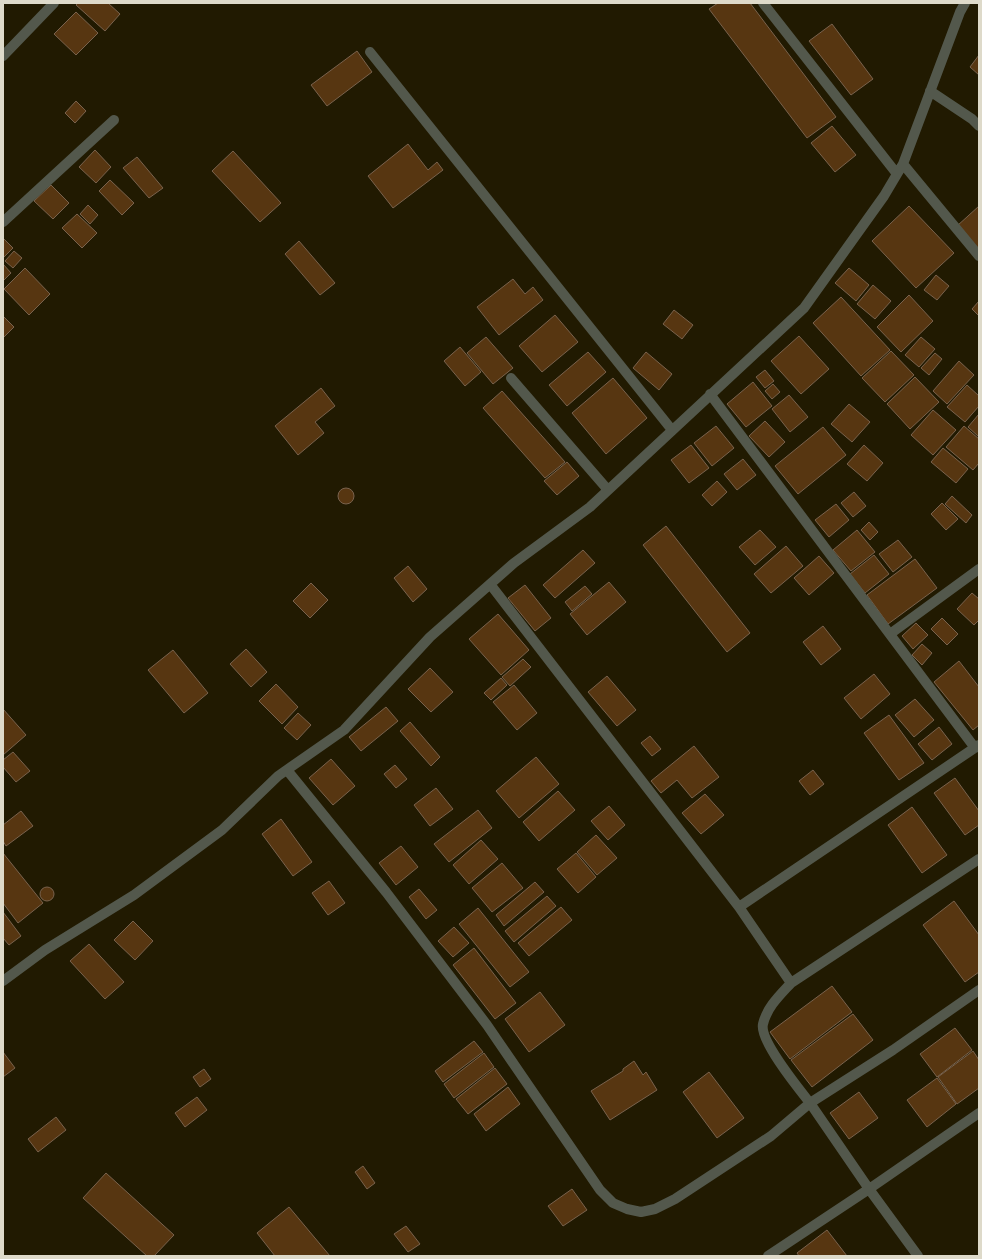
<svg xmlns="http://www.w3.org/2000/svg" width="982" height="1259" viewBox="0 0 982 1259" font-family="'Roboto Serif',serif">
	<rect width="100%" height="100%" fill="#211a01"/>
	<path fill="#573611" stroke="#79624d" d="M78,3H108L120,14L105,31L76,5Z
		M718,3H750L836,117L807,138L709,9Z
		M76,12L98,33L76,55L54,34Z
		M832,24L873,79L851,95L809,41Z
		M357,51L372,72L327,106L311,85Z
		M979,55V75L970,67Z
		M76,101L86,111L75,123L65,113Z
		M832,126L856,155L835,172L811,143Z
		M408,144L428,170L437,162L443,170L393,208L368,176Z
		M95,150L111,167L96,183L79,167Z
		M233,151L281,203L260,222L212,171Z
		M137,157L163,188L149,198L123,168Z
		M110,180L134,203L122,215L99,191Z
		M51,185L69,203L53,219L34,201Z
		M88,205L98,215L90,224L80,214Z
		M909,206L954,253L916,288L872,241Z
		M979,206V246L977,248L957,226Z
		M77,214L97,233L82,248L62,228Z
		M3,238L13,248L4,257L3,255Z
		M299,241L335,283L320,295L285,254Z
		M14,251L22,258L13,268L5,261Z
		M3,264L11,273L3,281Z
		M25,268L50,294L29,315L4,289Z
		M849,268L869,285L856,301L835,283Z
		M936,275L949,286L937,300L924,290Z
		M513,279L525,294L533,287L543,300L499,335L477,307Z
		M873,285L891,301L875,319L857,304Z
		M909,295L933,321L901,352L877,327Z
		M841,297L890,350L861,376L813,323Z
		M979,301V316L972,309Z
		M674,310L693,325L682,339L663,324Z
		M555,315L578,342L542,372L519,346Z
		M3,316L14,327L3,338Z
		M799,336L829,369L801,394L771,361Z
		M486,337L513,368L493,384L467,353Z
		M921,337L935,349L919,367L905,355Z
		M460,347L481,372L465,386L444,361Z
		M891,351L914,375L885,402L862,378Z
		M588,352L606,372L567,406L549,385Z
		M646,352L672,374L659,390L633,368Z
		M935,353L942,359L929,375L921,368Z
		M959,361L974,375L947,404L933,391Z
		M765,370L774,381L765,388L756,377Z
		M915,377L939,402L910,429L887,404Z
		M613,378L647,418L606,454L572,413Z
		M753,382L772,406L746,427L727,404Z
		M773,384L780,392L772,399L765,391Z
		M967,385L979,396V406L965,422L947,407Z
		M321,388L335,406L315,422L324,433L298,455L275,426Z
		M502,391L565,462L545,478L483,408Z
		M789,395L808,417L790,432L772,409Z
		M849,404L870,422L852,442L831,424Z
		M933,410L956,430L933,455L911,435Z
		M979,414V437L968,427Z
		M765,421L785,442L769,457L749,436Z
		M716,426L734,448L712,466L694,443Z
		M964,426L979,439V463L973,470L946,447Z
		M823,427L846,455L798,494L775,466Z
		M691,445L709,468L689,483L671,460Z
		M864,445L883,463L867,481L847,464Z
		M943,448L968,469L956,483L931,462Z
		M743,459L756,475L737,490L724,474Z
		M567,462L579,476L557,495L544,481Z
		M717,481L727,492L712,506L702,495Z
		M338 496a8 8 0 1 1 16 0a8 8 0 1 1-16 0Z
		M854,492L866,506L853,517L841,503Z
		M952,496L972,515L966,523L945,504Z
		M942,503L958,519L946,530L931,514Z
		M836,504L849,520L829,537L815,520Z
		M869,522L878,532L870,540L861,530Z
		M666,526L750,633L727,652L643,545Z
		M760,530L776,547L755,565L739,547Z
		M857,530L875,552L851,571L833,550Z
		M898,540L912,557L893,572L879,554Z
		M786,546L803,566L771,593L754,574Z
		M583,550L595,563L555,598L543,585Z
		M874,555L889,574L865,593L850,574Z
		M819,556L834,573L809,595L794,578Z
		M915,559L937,588L888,624L867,595Z
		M408,566L427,589L413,602L394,578Z
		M609,582L626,602L587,635L570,614Z
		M311,583L328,600L310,618L293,601Z
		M525,585L551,618L535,631L508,598Z
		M585,586L592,594L572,611L565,602Z
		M972,593L979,599V620L974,625L957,609Z
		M498,614L529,650L501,675L469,639Z
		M942,618L958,634L947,645L931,629Z
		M916,623L928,635L913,649L902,636Z
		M823,626L841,649L821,665L803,642Z
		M922,644L932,653L922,665L912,655Z
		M246,649L267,672L251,687L230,664Z
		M173,650L208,693L184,713L148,670Z
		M523,659L531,667L510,686L502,677Z
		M959,661L979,687V725L973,730L934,682Z
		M430,668L453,692L431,712L408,689Z
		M874,674L890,694L861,719L844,698Z
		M607,676L636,710L617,726L588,692Z
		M501,678L507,685L491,700L484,693Z
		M276,684L298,707L282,724L259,701Z
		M514,685L537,713L517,730L493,702Z
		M915,699L934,720L914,737L895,715Z
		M386,707L398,721L361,751L349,737Z
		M3,709L26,735L3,755Z
		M298,713L311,725L297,740L284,728Z
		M889,715L924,763L899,780L864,733Z
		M410,722L440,757L431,766L400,731Z
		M939,727L952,744L932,760L918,744Z
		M650,736L661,749L652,756L641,743Z
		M694,746L719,777L692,798L677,780L661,793L651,781Z
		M13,752L30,771L16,782L3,767V760Z
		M536,757L559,784L519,818L496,791Z
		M331,759L355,786L333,805L309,778Z
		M395,765L407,779L396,788L384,774Z
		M813,770L824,784L810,795L799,781Z
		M955,778L979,811V825L965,835L934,793Z
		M436,788L453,809L430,826L414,805Z
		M558,791L575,810L539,841L523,822Z
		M705,794L724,815L701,834L682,813Z
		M609,806L625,825L608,840L591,821Z
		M912,807L947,855L922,873L888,825Z
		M478,810L492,828L449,862L434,844Z
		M21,811L33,826L6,846L3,841V825Z
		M281,819L312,862L293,876L262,834Z
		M596,835L617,858L597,875L577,852Z
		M481,840L498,859L469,884L453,865Z
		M401,846L418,867L396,885L379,863Z
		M3,853L43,903L18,923L3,903Z
		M576,853L596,877L578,893L557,869Z
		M502,863L523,888L492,912L472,888Z
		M329,881L345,903L328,915L312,893Z
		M535,882L544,892L504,926L496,915Z
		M40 894a7 7 0 1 1 14 0a7 7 0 1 1-14 0Z
		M419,889L437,910L426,919L409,897Z
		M547,896L556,906L514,942L505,931Z
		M954,901L979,935V972L965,982L923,925Z
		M561,907L572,920L529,956L518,943Z
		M478,908L529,972L510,987L459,924Z
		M3,912L21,936L9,945L3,938Z
		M133,921L153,941L135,960L114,940Z
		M454,927L469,943L453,957L438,941Z
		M89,944L124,982L105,999L70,961Z
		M474,948L516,1003L495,1019L453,965Z
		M832,986L852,1012L790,1059L770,1032Z
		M540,992L565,1025L529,1052L505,1019Z
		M853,1014L873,1040L812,1087L791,1060Z
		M955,1028L972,1050L937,1077L920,1054Z
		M474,1041L483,1052L443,1082L435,1071Z
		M973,1051L979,1060V1088L957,1104L938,1077Z
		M3,1052L15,1068L3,1077Z
		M484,1053L494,1067L454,1098L444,1084Z
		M634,1061L643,1075L646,1072L657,1090L610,1120L591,1091L623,1071V1069Z
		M495,1068L507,1084L468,1114L456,1099Z
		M204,1069L211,1079L200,1087L193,1077Z
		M709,1072L744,1118L717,1138L683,1092Z
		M937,1078L956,1104L927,1127L907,1100Z
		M508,1087L520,1104L486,1131L474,1114Z
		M859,1092L878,1118L849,1139L830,1113Z
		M197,1097L207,1110L185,1127L175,1113Z
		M56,1117L66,1130L38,1152L28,1139Z
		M363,1166L375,1183L367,1189L355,1172Z
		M106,1173L174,1235L154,1256H147L83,1198Z
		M572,1189L587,1210L563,1226L548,1206Z
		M289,1207L330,1256H275L257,1233Z
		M406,1226L420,1244L408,1252L394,1234Z
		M827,1230L847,1256H799L797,1253Z"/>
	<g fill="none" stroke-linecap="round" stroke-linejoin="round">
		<path stroke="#53584c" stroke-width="10" d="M763,3L897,174
			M370,52L672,430
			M3,56L54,3
			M930,91L972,119L979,126
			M903,164L979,256
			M3,222L114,120
			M511,378L608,490
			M710,394L975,748
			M490,584L739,907
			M890,634L979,569
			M979,745L739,907L791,983L979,859
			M287,770L386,892L487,1025L600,1190L613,1203L627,1209L641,1212L655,1209L675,1199L771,1136L810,1103C799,1089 759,1040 763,1024C767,1007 780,995 791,983
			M3,981L45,950L134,895L222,830L278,776L344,730L430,637L514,563L590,507L804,308L884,196L903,164L960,12L965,3
			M979,990L893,1050L810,1103L869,1189L979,1113
			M768,1256L869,1189L918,1256"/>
	</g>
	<rect width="982" height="1259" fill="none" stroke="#dedaca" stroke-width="8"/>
</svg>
